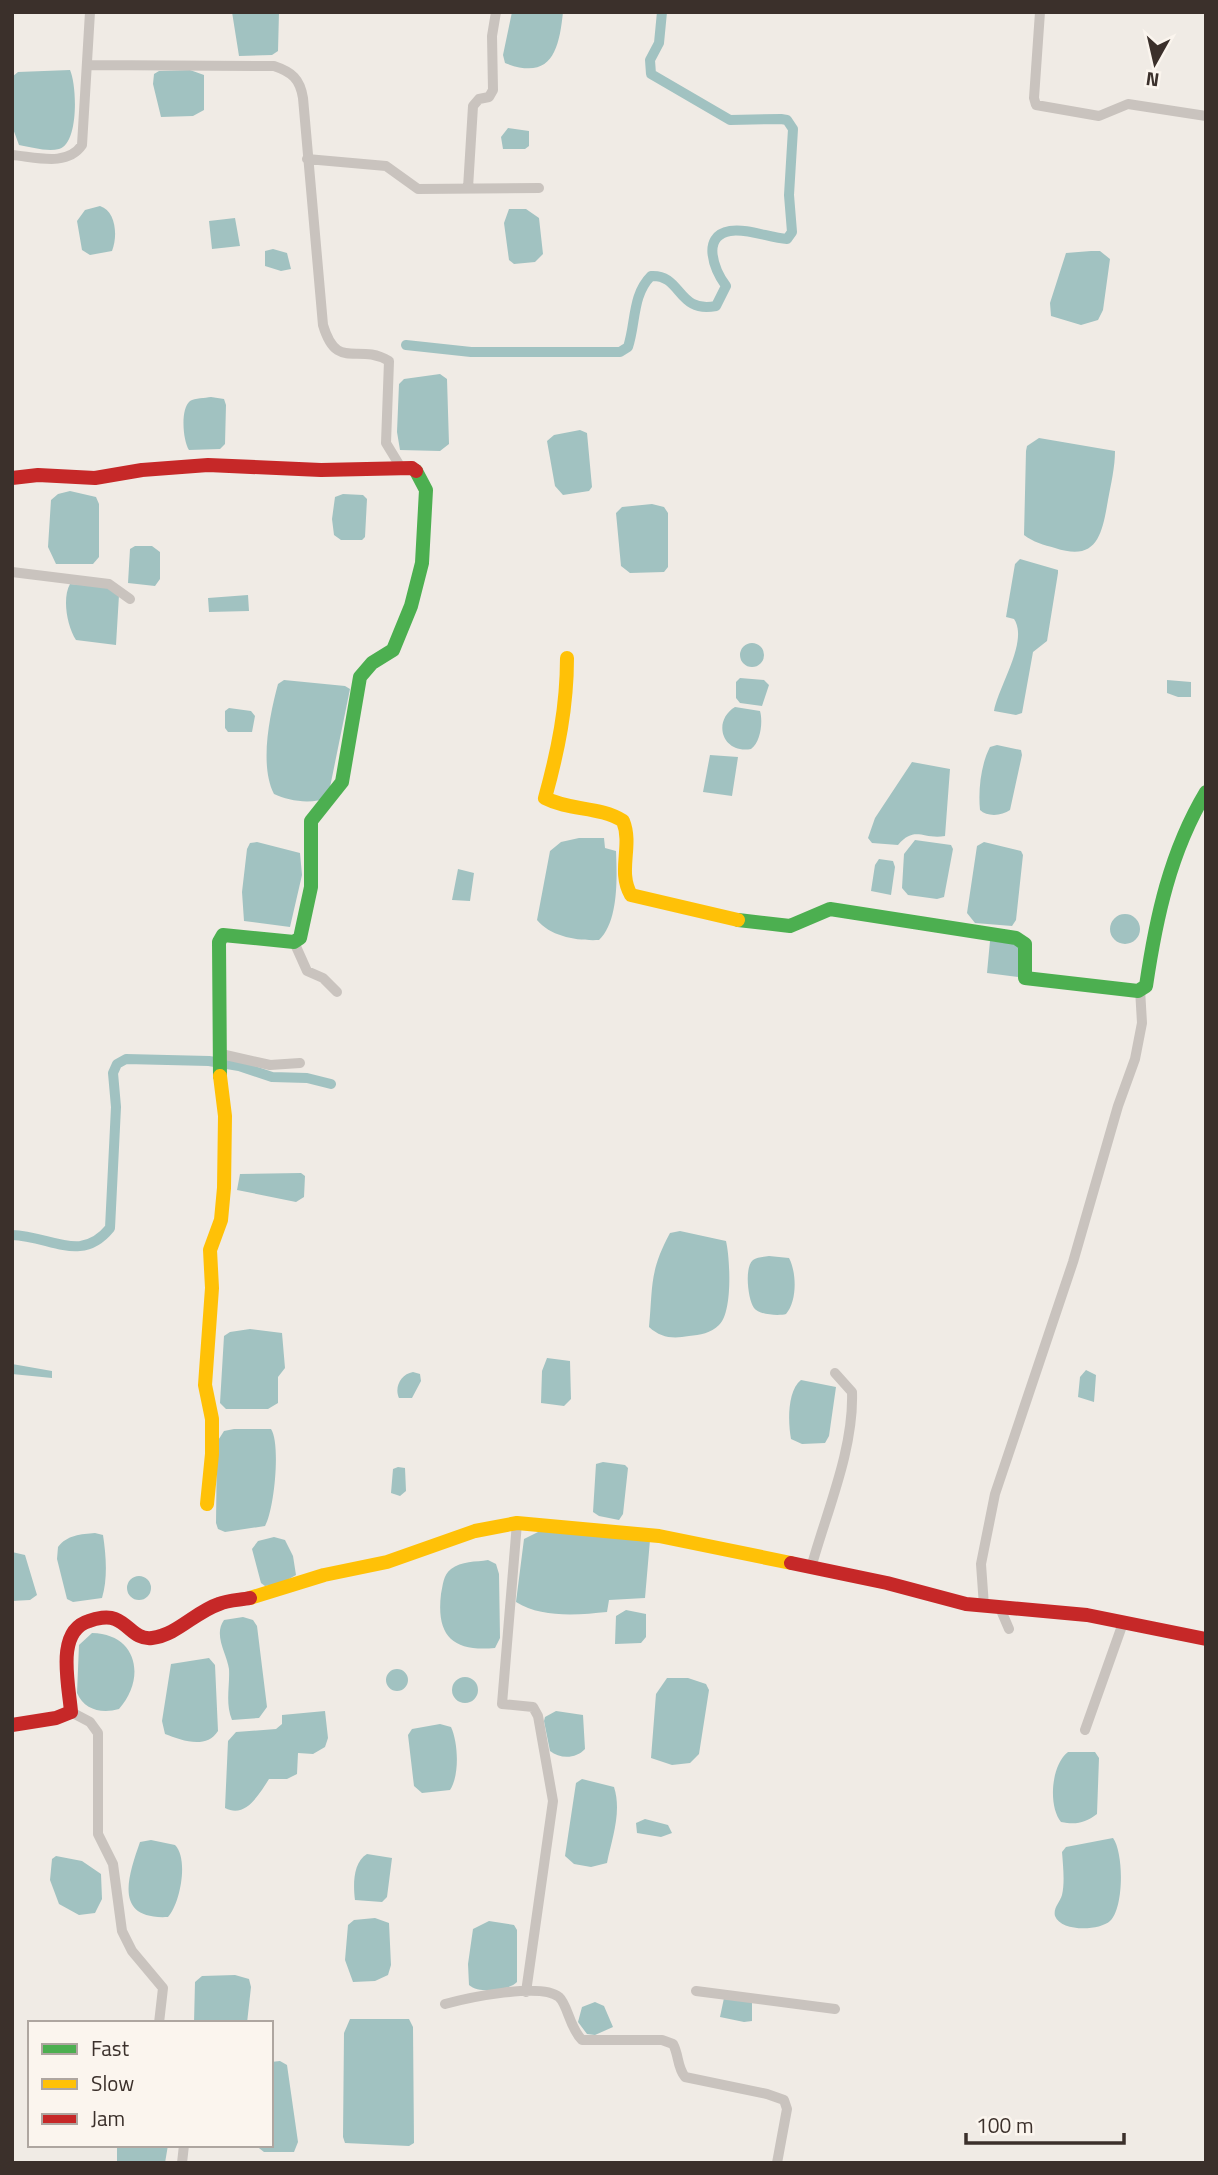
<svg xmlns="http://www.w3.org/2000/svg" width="1218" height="2175" viewBox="0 0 1218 2175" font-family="'Titillium Web',sans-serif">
	<rect width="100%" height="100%" fill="#f0ebe5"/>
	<path fill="#a1c2c1" d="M232,12H279L278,51L272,55L239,56Z
		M512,12H563C559,51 551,81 505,63L503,55Z
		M70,70C77,85 79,144 59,149C47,152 31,147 19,145L12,126V77L18,72Z
		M190,70L204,75V110L193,116L161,117L153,84L154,74L159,71Z
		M508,128L529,131V146L525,149H503L501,137Z
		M100,206C116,211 118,236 112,251L90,255L82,250L77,221L85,210Z
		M509,209H526L539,218L543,254L535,262L514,264L509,260L504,223Z
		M235,218L240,246L212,249L209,221Z
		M273,249L287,253L291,269L281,271L265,266V251Z
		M1091,251H1100L1110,259L1103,310L1098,320L1081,325L1051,316L1050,303L1066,253Z
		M440,374L447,379L449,444L440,451L400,450L397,432L399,384L404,379Z
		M211,397L224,399L226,405L225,444L220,449L189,450C183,441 180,409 190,401C195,398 205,398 211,397Z
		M580,430L587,433L592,487L589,491L563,495L555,486L547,441L554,435Z
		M1039,438L1115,451C1115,467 1111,484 1108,500C1102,535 1097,562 1055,548C1044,545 1033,542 1024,535L1026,451L1027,446Z
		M70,491L96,497L99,504V557L93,564H56L48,547L51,500L58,494Z
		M343,494L363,495L367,499L365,537L362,540H341L334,535L332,519L335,497Z
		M652,504L664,507L668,513V567L664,572L630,573L621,566L616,513L622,507Z
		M135,546H152L160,552V579L155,586L128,583L130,549Z
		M1020,559L1058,570V573L1047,641L1033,652L1022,713L1016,715L994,711C998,687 1029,641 1014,619L1006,617L1015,564Z
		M70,584L109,587L119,595L116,645L76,640C67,626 62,598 70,584Z
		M248,595L249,611L209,612L208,598Z
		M740 655a12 12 0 1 1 24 0a12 12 0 1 1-24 0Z
		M740,678L764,680L769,685L762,706L740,703L736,698V682Z
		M284,680L345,686L350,689L328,797C312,805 289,801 274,794C259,765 270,714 278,684Z
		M1167,680L1191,682V697H1178L1167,693Z
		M735,707L760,711C763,721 761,742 751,749C722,754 712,721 735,707Z
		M229,708L251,711L255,716L252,732H228L225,728V711Z
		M997,745L1021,750L1022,755L1010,810C1002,816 987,817 980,810C978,790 981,764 990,747Z
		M710,755L738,757L732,796L703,792Z
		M912,762L950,769L945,836C923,840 915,825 898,845L872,843L868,838L875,818Z
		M579,838H604L605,848L616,851C617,876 619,921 599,940C578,941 551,937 537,920L550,851L561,842Z
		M915,840L951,845L953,849L944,897L937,899L908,895L902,888L904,854Z
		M257,842L300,853L302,875L290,927L244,921L242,892L247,849L250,843Z
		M984,842L1021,851L1023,855L1016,920L1012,926L975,923L967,913L977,846Z
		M879,859L893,861L895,867L891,895L871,891L875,865Z
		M458,869L474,873L470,901L452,900Z
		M1110 929a15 15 0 1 1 30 0a15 15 0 1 1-30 0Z
		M990,941L1013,942L1019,948V977L987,973Z
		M301,1173L305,1176L304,1197L296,1202L237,1190L240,1174Z
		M680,1231L726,1241C730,1258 733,1312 719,1325C711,1333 700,1335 689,1336C673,1339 661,1338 649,1327C653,1286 649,1272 670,1233Z
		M769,1256L789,1258C797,1273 797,1302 786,1314C779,1316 759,1315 754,1308C748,1300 744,1267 753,1260C757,1257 764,1257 769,1256Z
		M250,1329L282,1333L285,1368L278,1377V1403L268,1409H226L220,1403L224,1336L230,1332Z
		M547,1358L570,1361L571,1399L564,1406L541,1403L542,1371Z
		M12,1364L52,1371V1378L12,1374Z
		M1086,1370L1096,1375L1094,1402L1078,1397L1080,1377Z
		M413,1372L420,1374L421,1381L412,1398H399C394,1387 401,1374 413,1372Z
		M801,1380L836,1387L829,1436L825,1443L802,1444L791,1439C788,1423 787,1391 801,1380Z
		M234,1429H271C281,1444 274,1511 265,1526L225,1532L218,1529L216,1523L217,1442L224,1431Z
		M603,1462L625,1465L628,1468L623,1514L619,1520L599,1516L593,1512L596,1464Z
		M398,1467L405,1468L406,1491L400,1496L391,1493L393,1469Z
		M540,1531L650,1540L645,1598L609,1600L607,1612C578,1615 541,1618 516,1602L524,1539Z
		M95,1533L103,1535C106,1555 108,1578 102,1598L73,1602L67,1599L57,1559L58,1547C67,1535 81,1534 95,1533Z
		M274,1537L285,1540L293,1556L296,1575L282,1583L265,1586L261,1583L252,1549L258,1541Z
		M12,1552L25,1555L37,1595L30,1600L12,1601Z
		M488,1560L496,1564L499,1574L500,1638L495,1648C453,1652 436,1636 441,1594C443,1585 443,1575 451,1569C461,1561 476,1562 488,1560Z
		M127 1588a12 12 0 1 1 24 0a12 12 0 1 1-24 0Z
		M626,1610L646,1614V1637L641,1643L615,1644L616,1616Z
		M243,1617L253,1620L257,1626L267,1707L259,1718L232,1720C225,1703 230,1686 229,1669C227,1654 213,1635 224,1620Z
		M92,1633C138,1634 146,1679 119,1709C102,1714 84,1710 77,1693L79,1645Z
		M209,1658L215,1665L218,1731C206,1750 181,1740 165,1734L162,1721L171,1664Z
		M386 1680a11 11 0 1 1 22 0a11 11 0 1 1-22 0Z
		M452 1690a13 13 0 1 1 26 0a13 13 0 1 1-26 0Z
		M667,1678H688L706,1684L709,1690L699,1754L690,1763L672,1765L651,1758L656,1694Z
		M325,1711L328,1738L325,1747L313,1754L298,1753L297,1774L287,1779H269C259,1794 246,1819 225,1808L228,1741L236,1732L276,1729L282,1724V1715Z
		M556,1711L583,1715L585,1749C576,1759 560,1759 550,1751L544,1721L545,1717Z
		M440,1724L451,1727C458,1742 460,1775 450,1790L422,1793L414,1786L408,1735L412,1729Z
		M1068,1752H1095L1099,1758L1097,1814C1085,1823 1076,1825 1061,1822C1048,1806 1051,1765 1068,1752Z
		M582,1779L614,1787C622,1812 612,1838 607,1863L591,1867L574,1864L565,1856L576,1783Z
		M645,1819L668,1825L672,1833L661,1837L637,1833L636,1823Z
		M1113,1838C1124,1853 1124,1908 1110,1921C1099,1931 1061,1932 1055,1916C1053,1908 1060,1902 1062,1895C1065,1883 1063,1865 1062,1852L1066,1847Z
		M151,1840L175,1845C189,1859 180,1904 168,1917C114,1920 127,1879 140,1842Z
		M367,1854L392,1858L387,1897L382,1902L355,1900C353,1885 353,1862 367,1854Z
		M56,1856L82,1861L101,1874L102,1899L95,1913L79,1915L59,1904L50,1880L52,1859Z
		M375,1918L389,1923L391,1965L388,1975L375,1981L353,1982L345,1960L348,1925L354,1920Z
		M489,1921L514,1925L517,1930V1982C508,1991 479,1994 469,1985L468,1964L473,1929Z
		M235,1975L249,1979L251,1987L247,2023H194L195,1982L202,1976Z
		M724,1998L752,2002V2021L744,2022L720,2017Z
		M595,2002L604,2006L613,2027L595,2035L587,2034L578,2022L582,2007Z
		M350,2019H409L413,2027L414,2143L409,2146L345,2143L343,2137L344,2033Z
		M280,2061L287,2065L298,2142L294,2152H264L255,2145H271V2062Z
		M117,2145H168L165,2163H117Z"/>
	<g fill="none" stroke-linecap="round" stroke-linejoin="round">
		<path stroke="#a1c2c1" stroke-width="10" d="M406,345L471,352H620L628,347C636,323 632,295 651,276C682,274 677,314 716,306L726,286C715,271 700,236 730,231C747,228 770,238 787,239L792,232L789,195L793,129L787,120L781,119L730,120L651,74L650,60L659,43L662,12
			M12,1235C51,1236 81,1264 110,1228L116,1107L113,1073L117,1064L126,1059L209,1061L239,1066L272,1077L307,1078L331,1084"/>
		<path stroke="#c9c3be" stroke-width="10" d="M1040,12L1034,98L1036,105L1099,116L1128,104L1206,116
			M88,65L274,66C292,72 300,79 303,98L323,325C337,372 357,342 389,361L386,443L400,466
			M12,155C36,157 67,167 82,145L90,12
			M307,159L386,166L418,189L539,188
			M468,188L473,106L479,99L489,97L493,90L492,36L496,12
			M12,572L109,584L130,599
			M294,942L307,971L323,978L337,992
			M221,1054L270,1065L300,1063
			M517,1523L502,1704L533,1707L538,1716L553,1801L526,1992
			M811,1568C826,1513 854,1450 852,1392L835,1373
			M984,1606L981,1564L995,1494L1073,1262L1118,1106L1135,1059L1142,1023L1140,989
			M1000,1608L1009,1629
			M71,1712L90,1722L98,1733V1834L113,1864L122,1931L132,1951L163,1988L159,2023
			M1085,1730L1123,1623
			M696,1991L835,2009
			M445,2004C467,1998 541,1982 559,1997C568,2005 569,2027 582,2040H662L673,2044C679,2055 677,2067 685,2077L767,2094L784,2100L787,2109L777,2163
			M182,2163L184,2145"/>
		<path stroke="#4caf50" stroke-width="14" d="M738,920L790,926L830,909L1016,938L1025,944V978L1138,991L1146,986C1156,918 1170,852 1206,792
			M220,1076L219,942L223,935L294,942L300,938L311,887V821L342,782L360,677L372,663L393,650L411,606L422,563L426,490L416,471"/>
		<path stroke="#ffc107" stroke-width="14" d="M567,658C567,707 558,751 545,798C570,811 599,806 623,821C633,846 617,871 631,895L738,920
			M207,1504L212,1454V1419L205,1385L212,1288L210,1250L221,1220L224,1188L225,1116L220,1076
			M250,1598L324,1575L387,1562L475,1531L517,1523L659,1536L791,1563"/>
		<path stroke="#c62828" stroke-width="14" d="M12,478L38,475L95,478L142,470L208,465L321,470L412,468L416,471
			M791,1563L887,1583L966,1604L1087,1615L1206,1639
			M12,1725L56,1718L71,1712C69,1685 55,1631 89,1621C96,1618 108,1616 115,1619C130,1625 135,1640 152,1638C177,1635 195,1612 219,1604C228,1600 240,1600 250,1598"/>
	</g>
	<rect width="1218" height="2175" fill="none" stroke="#3b302b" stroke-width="28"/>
	<rect x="28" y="2021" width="245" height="126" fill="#fbf5ee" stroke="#aea6a0" stroke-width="2"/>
	<rect x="42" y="2044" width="35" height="10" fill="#4caf50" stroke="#aea6a0" stroke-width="2"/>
	<text x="91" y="2056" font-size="21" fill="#3b302b">Fast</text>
	<rect x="42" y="2079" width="35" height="10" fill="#ffc107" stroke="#aea6a0" stroke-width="2"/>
	<text x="91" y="2091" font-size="21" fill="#3b302b">Slow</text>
	<rect x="42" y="2114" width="35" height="10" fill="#c62828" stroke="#aea6a0" stroke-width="2"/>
	<text x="91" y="2126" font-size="21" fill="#3b302b">Jam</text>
	<g transform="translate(1155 63) rotate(188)" stroke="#fbf5ee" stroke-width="5" paint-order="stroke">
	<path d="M0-5L12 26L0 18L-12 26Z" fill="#3b302b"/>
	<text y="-10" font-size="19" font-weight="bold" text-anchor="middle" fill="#3b302b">N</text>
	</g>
	<path d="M966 2133v10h158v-10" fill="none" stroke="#3b302b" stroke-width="3.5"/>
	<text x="976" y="2133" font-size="21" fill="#3b302b" stroke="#fbf5ee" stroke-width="5" paint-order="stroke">100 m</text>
</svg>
